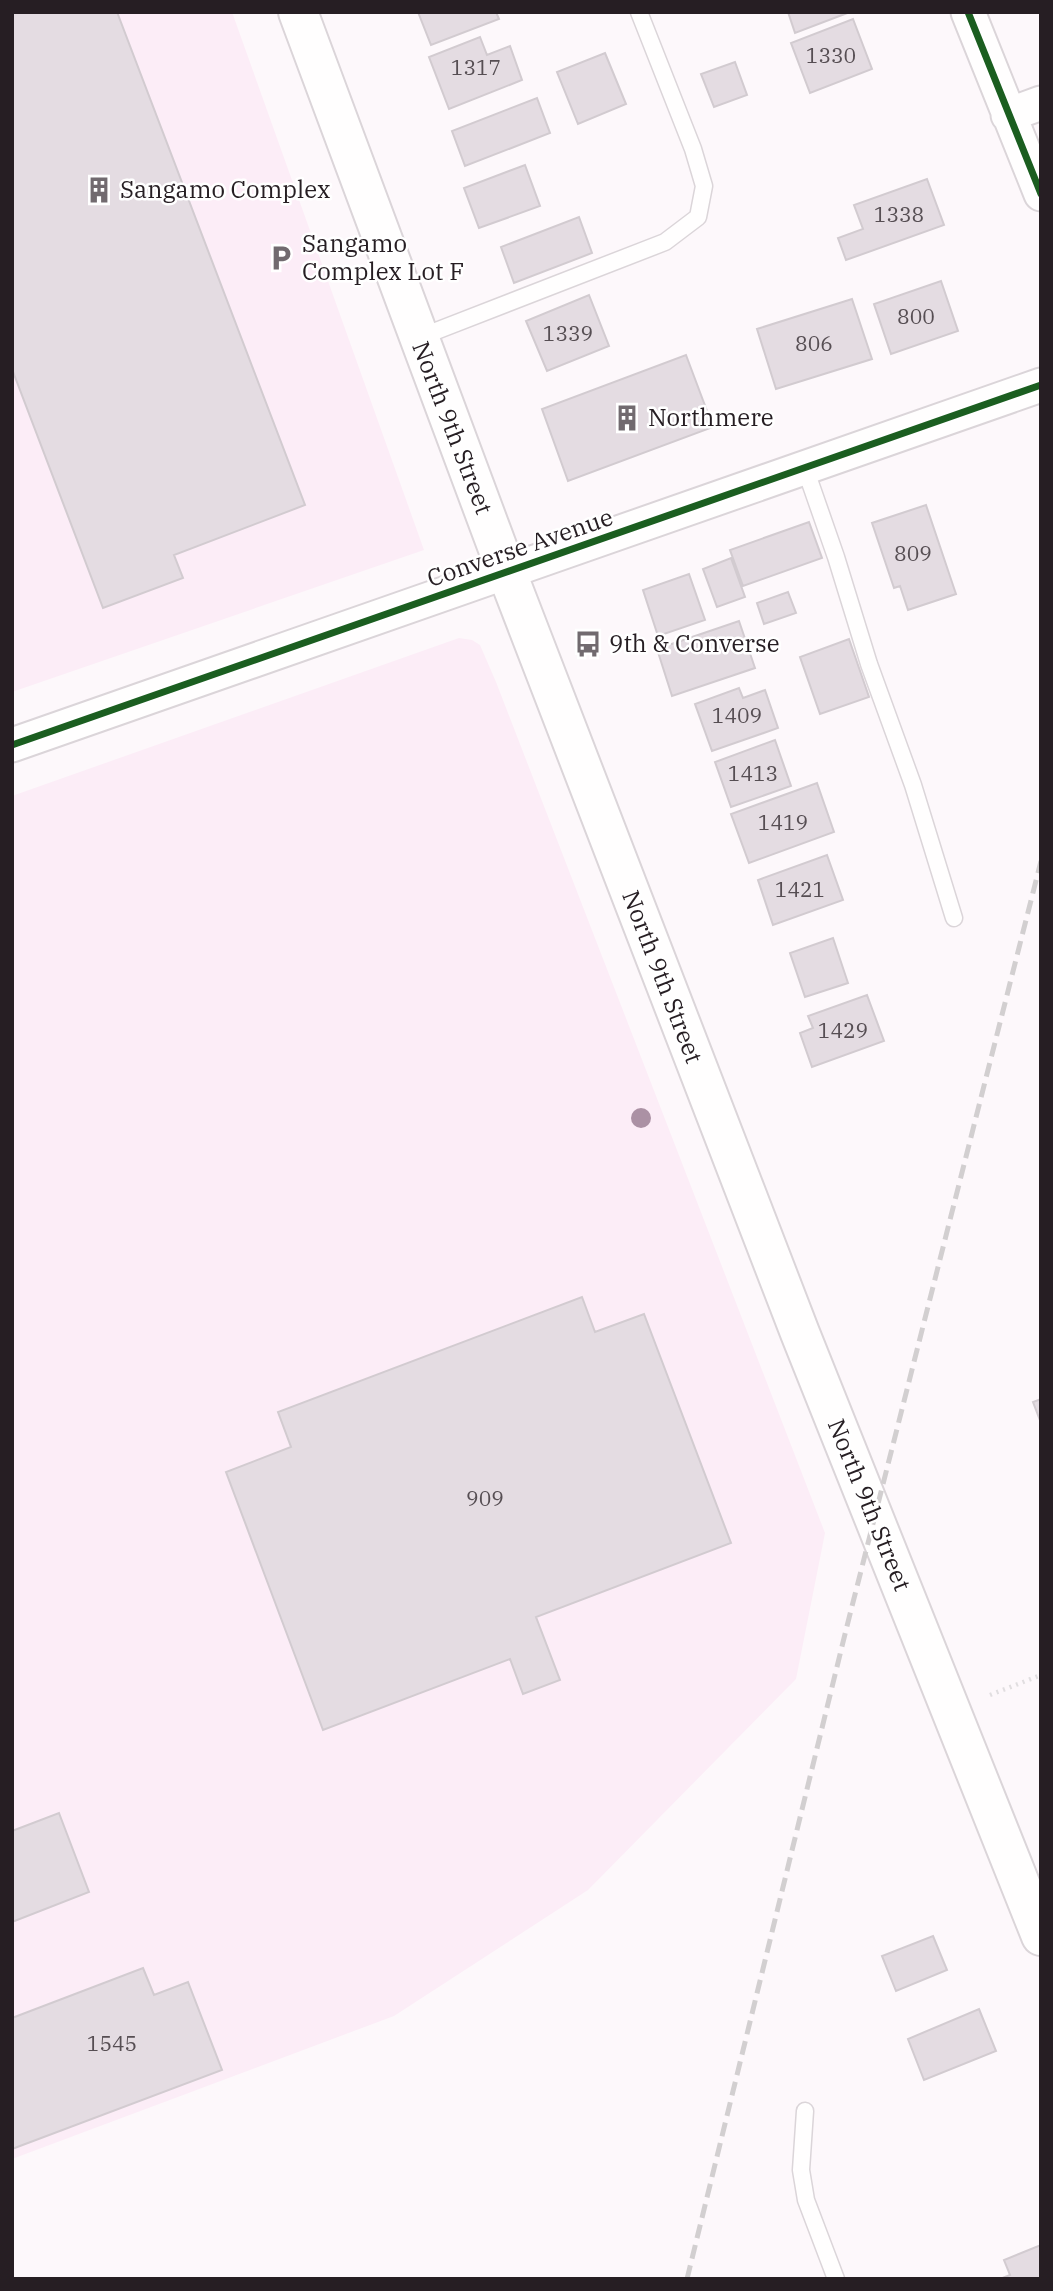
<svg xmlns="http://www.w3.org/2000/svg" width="1053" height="2291" viewBox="0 0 1053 2291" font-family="'IBM Plex Serif',serif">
	<rect width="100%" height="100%" fill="#fdf8fb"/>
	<path fill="#fcedf7" d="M12,12H232L424,550L12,692Z
		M459,638L472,640L480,645L496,682L825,1533L796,1679L588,1890L394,2016L12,2159V796Z"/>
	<path fill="#e4dce2" stroke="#d2cbd0" stroke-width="2" d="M12,12H117L305,505L174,555L183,578L103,608L12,369Z
		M418,12H496L499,19L431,45Z
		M788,12H850L795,33Z
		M853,19L872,69L810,93L791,43Z
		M480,37L487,55L510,46L522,80L449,109L429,57Z
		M605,53L626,104L578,124L557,72Z
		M735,62L747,95L714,107L701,74Z
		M537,98L550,133L465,166L452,131Z
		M525,165L540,206L479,228L464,188Z
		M927,179L944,225L846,260L838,238L863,229L854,205Z
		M579,217L592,253L514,283L501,247Z
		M941,281L958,331L891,354L874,304Z
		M589,295L609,346L547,371L526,321Z
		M852,299L872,359L776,389L757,329Z
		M686,355L713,427L568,481L542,409Z
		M926,505L956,594L908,610L900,586L894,588L872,523Z
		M809,522L822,558L743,586L730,550Z
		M731,558L745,597L717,607L703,569Z
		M689,574L705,620L658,636L643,590Z
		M788,592L796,613L764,624L757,603Z
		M739,621L755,668L672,696L657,649Z
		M849,639L869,697L820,714L800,657Z
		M739,688L743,698L765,690L778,728L712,751L695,704Z
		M775,740L791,786L731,807L715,762Z
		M817,783L834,832L749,863L731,814Z
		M827,855L843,900L773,925L758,880Z
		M833,938L848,983L805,997L790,953Z
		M867,995L884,1041L812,1067L800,1033L813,1028L808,1016Z
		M582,1297L595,1332L644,1314L731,1543L536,1617L560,1680L523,1694L510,1659L323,1730L226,1472L291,1447L278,1412Z
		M1041,1399V1423L1033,1402Z
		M59,1813L89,1892L12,1922V1831Z
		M933,1936L947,1970L896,1991L882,1956Z
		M143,1968L154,1995L188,1982L222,2070L12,2149V2018Z
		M979,2009L996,2051L924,2080L908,2039Z
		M1041,2245V2279H1000L1010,2275L1004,2260Z"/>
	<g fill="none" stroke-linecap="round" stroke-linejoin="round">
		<g stroke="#dbd5d9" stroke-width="19">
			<path id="service" d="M418,338L665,242L698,217L704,186L693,149L639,12
				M805,468L836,557L869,664L913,785L954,918
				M805,2111L801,2170L806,2200L836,2279"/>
		</g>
		<g stroke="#dbd5d9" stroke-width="37">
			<path id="minor" d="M968,12L1041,194
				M1008,115L1041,103
				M12,745L1041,385"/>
		</g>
		<g stroke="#dbd5d9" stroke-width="42">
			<path id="primary" d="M298,12L507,573L800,1333L1041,1936"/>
		</g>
		<path stroke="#e1dee0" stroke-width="4.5" stroke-dasharray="2 5" stroke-linecap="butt" d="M990,1695L1041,1675"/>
		<use href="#service" stroke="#fffefe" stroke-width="16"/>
		<use href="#minor" stroke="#fffefe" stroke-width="33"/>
		<use href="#primary" stroke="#fffefe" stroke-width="38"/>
		<path stroke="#d2cfd0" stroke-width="5" stroke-dasharray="14 7" stroke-linecap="butt" d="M687,2279L846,1630L1041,861"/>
		<g stroke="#fff" stroke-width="11">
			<path id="cycleway" d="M968,12L1041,194
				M12,745L1041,385"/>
		</g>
		<use href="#cycleway" stroke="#1b5e20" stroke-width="7"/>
	</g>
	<circle fill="#ab91a4" cx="641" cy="1118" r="10"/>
	<defs>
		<g id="building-bare" transform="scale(2.1)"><path d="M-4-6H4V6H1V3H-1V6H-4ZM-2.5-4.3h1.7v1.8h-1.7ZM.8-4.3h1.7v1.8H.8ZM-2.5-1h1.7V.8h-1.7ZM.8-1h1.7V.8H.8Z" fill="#716a6f" stroke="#fff" stroke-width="2.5" paint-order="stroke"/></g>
		<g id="parking-bare" transform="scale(2.1)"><path d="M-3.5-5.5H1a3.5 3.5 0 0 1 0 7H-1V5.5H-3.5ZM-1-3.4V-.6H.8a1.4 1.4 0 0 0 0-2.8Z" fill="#716a6f" stroke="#fff" stroke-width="2.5" paint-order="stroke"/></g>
		<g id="bus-bare" transform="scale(2.1)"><path d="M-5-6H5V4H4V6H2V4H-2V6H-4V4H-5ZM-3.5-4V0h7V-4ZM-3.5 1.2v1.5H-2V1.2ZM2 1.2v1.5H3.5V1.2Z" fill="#716a6f" stroke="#fff" stroke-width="2.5" paint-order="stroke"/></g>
	</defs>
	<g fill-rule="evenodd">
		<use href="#building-bare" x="99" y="190"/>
		<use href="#parking-bare" x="281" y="258"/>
		<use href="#building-bare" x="627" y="418"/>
		<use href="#bus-bare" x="588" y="644"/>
	</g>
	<g text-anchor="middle" stroke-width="5" stroke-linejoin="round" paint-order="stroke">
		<g font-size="21" fill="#564e53">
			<text x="831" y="63">1330</text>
			<text x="476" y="75">1317</text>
			<text x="899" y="222">1338</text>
			<text x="916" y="324">800</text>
			<text x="568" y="341">1339</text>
			<text x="814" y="351">806</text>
			<text x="913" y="561">809</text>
			<text x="737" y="723">1409</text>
			<text x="753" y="781">1413</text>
			<text x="783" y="830">1419</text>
			<text x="800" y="897">1421</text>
			<text x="843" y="1038">1429</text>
			<text x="485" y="1506">909</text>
			<text x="112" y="2051">1545</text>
		</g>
		<g font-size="24" fill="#261e23" stroke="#fff" text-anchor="start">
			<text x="120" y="198">Sangamo Complex</text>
			<text x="302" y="252">Sangamo<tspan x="302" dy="28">Complex Lot F</tspan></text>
			<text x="648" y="426">Northmere</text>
			<text x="609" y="652">9th &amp; Converse</text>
		</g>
		<g font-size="24" fill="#261e23" stroke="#fff">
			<text transform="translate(452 428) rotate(69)" y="8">North 9th Street</text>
			<text transform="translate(520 548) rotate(-19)" y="8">Converse Avenue</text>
			<text transform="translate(662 977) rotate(69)" y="8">North 9th Street</text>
			<text transform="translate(869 1505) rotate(68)" y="8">North 9th Street</text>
		</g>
	</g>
	<rect width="1053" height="2291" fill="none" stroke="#261e23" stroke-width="28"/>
</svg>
